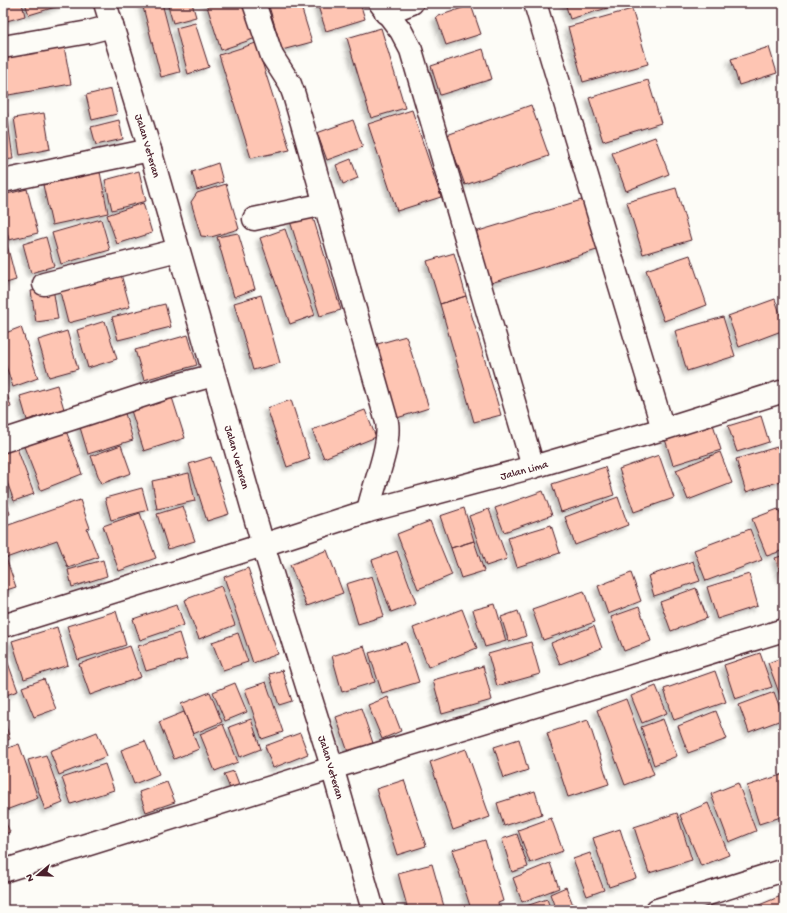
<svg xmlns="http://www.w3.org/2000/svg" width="787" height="913" viewBox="0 0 787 913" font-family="'Gochi Hand',sans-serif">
	<defs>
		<filter id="shadow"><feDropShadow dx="-3.5" dy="3.5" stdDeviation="2" flood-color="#0004"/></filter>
	</defs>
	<rect width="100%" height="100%" fill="#fdfcf7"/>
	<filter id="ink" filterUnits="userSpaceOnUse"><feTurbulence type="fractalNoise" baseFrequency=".025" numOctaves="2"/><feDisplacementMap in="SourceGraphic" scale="8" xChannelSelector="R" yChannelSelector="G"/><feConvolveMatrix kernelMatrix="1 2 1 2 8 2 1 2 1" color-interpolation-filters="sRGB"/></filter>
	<g filter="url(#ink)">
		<path fill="#fec5b3" stroke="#4a1f2b" filter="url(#shadow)" d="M3,3H22L25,16L3,22Z
			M25,3H61L62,5L29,15Z
			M142,3H162L180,72L161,77Z
			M167,3H192L196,17L173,23Z
			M206,3H245L256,38L221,50Z
			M268,3H300L312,42L282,50Z
			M317,3H360L365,19L326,31Z
			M565,3H613L614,6L570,19Z
			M471,5L481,34L446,45L436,17Z
			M632,9L648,64L583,82L568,27Z
			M195,23L209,67L188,74L176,28Z
			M381,28L405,108L371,118L347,38Z
			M63,41L71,84L3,96V52Z
			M256,43L290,150L251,158L219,55Z
			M769,47L777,73L739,85L731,59Z
			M483,49L492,79L440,95L431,66Z
			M648,80L661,123L603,141L589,98Z
			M111,89L117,114L92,120L86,95Z
			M531,105L549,156L465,185L447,135Z
			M412,110L441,197L397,211L368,124Z
			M3,113H7L13,159L3,160Z
			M44,113L50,149L20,155L14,118Z
			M119,120L123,139L96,145L91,127Z
			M353,120L363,147L327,160L317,133Z
			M655,137L669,174L626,191L612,153Z
			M351,159L358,178L343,184L336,165Z
			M218,163L223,182L197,190L192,172Z
			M139,171L146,201L112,210L105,180Z
			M100,172L108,213L52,225L43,185Z
			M226,184L239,229L211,237L201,236L191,202L197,193Z
			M676,188L691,240L643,254L627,202Z
			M27,189L38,233L9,240L3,215V195Z
			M585,199L600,249L491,283L475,232Z
			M143,203L152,233L117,244L107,215Z
			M312,214L341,310L320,316L290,221Z
			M101,219L110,250L61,264L52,233Z
			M285,229L315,315L290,324L260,238Z
			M238,233L255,289L234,297L217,237Z
			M46,237L54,266L31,273L23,244Z
			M6,241L16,280L3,284V242Z
			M454,253L466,296L440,304L427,261Z
			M690,255L707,305L664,321L646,270Z
			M119,267L130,307L68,323L58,284Z
			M53,288L58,319L36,322L31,291Z
			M261,295L280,363L253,370L234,303Z
			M466,296L501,415L474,422L440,304Z
			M775,299L784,325V330L739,347L728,316Z
			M165,304L171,327L118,340L112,317Z
			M723,317L735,356L687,371L675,331Z
			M105,321L117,359L88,368L77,330Z
			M21,327L38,378L13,387L3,357V334Z
			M67,331L78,369L49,377L38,340Z
			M188,335L197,365L144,380L135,350Z
			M406,336L429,408L397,418L374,345Z
			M3,380L11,407L3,409Z
			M57,385L64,409L27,420L20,396Z
			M169,388L185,438L144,451L128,401Z
			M291,400L310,459L287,467L267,408Z
			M124,410L133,440L88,454L79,424Z
			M365,410L376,437L324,458L312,430Z
			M761,416L769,442L737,452L728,426Z
			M713,424L721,450L673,465L665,439Z
			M65,428L82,474L41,490L23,444Z
			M121,445L131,473L101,484L91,456Z
			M784,445V480L746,492L736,459Z
			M17,448L34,494L14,501L3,471V453Z
			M720,452L732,483L688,500L676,470Z
			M659,455L674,498L634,512L619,469Z
			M211,457L229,514L207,521L189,464Z
			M605,467L614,495L561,512L552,484Z
			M189,473L195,501L157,509L152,481Z
			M142,488L148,510L111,520L105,498Z
			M3,489L10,514L3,516Z
			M543,491L552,515L504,532L495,508Z
			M618,497L628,525L575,545L565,517Z
			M80,500L90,528L87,529L98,557L68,568L57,540L6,558L16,587L3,591V527Z
			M183,506L195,541L168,549L157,514Z
			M464,508L474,541L451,548L440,516Z
			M489,509L507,559L486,566L469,516Z
			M778,509L784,523V550L767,556L752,519Z
			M140,513L156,558L119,571L103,526Z
			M430,521L452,575L418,589L397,534Z
			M551,525L560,553L517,567L508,538Z
			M750,529L762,560L706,581L694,550Z
			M474,541L484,571L461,578L451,548Z
			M327,550L343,593L307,606L290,565Z
			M397,551L416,603L391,612L372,560Z
			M784,555V582L775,558Z
			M103,560L107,576L72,587L68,570Z
			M693,561L700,581L654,596L648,576Z
			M248,568L278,654L253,663L224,577Z
			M631,573L641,601L608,614L598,586Z
			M749,574L758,606L717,619L707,587Z
			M372,576L384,616L358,624L346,584Z
			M221,586L235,625L199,639L184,600Z
			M696,588L707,618L671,631L660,601Z
			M584,591L595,622L543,640L532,609Z
			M177,604L184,625L140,640L133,619Z
			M495,604L506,641L485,647L473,610Z
			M639,607L651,641L624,651L611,617Z
			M462,609L477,648L428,667L413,628Z
			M116,611L126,645L78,660L67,626Z
			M518,611L526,636L509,642L501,617Z
			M594,626L602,648L560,664L551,643Z
			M57,627L68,665L24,679L12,641Z
			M179,633L187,659L146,671L138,646Z
			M238,633L248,662L223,670L212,642Z
			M406,642L419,682L382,693L369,653Z
			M531,642L540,674L497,686L488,654Z
			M130,646L141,677L90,695L79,664Z
			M364,646L375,682L342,692L332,656Z
			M3,649L18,691L3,696Z
			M760,653L772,687L735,699L724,665Z
			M784,657V706L768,663Z
			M483,666L492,700L442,714L433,680Z
			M282,670L292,701L279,705L269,674Z
			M715,671L726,702L674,720L664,689Z
			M44,679L56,709L34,717L22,687Z
			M266,682L283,732L262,739L245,689Z
			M235,683L247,712L225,721L213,692Z
			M656,686L667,713L642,723L631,696Z
			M210,692L222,722L193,734L181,704Z
			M774,692L784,719L749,732L739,705Z
			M388,697L401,731L382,739L368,705Z
			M626,699L654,774L625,785L597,710Z
			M361,708L373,743L348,752L336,717Z
			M716,711L727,739L688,753L678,726Z
			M184,712L199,749L174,759L159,722Z
			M3,717L10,739L3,742Z
			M251,719L261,749L240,757L229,727Z
			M663,719L677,756L654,765L641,727Z
			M588,720L609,784L568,797L547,733Z
			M223,724L238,762L215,771L200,734Z
			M97,732L107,756L59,775L50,751Z
			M300,733L308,754L273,768L265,746Z
			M519,739L528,770L504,778L494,747Z
			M145,741L159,774L134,784L121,750Z
			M19,744L38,798L6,810L3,802V750Z
			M466,749L490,817L453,830L430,762Z
			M46,755L63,803L45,810L28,760Z
			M105,764L114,790L71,804L62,778Z
			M234,771L240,787L231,791L224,774Z
			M784,774V816L759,824L747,786Z
			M404,780L426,846L397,855L376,789Z
			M167,782L175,802L146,812L139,792Z
			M738,783L756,831L729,842L711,794Z
			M535,791L542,814L504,826L497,803Z
			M708,803L729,855L701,866L680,815Z
			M677,813L692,860L649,873L634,827Z
			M3,817L10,832L3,835Z
			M551,818L563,851L530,863L518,830Z
			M620,829L636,878L609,887L593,838Z
			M517,834L528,867L512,872L502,839Z
			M485,840L503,901L498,903L500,910H457L470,906L452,850Z
			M590,853L604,890L587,896L573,859Z
			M550,863L559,888L522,902L513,878Z
			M432,864L445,910H408L398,873Z
			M566,887L575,910H556L550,894Z
			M781,896L784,903V910H747Z
			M547,899L551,910H517V909Z"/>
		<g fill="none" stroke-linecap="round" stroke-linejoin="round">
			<g stroke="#4a1f2b" stroke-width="25">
				<g id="minor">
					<path id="s1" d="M105,3L150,150L263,545L330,760L373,910"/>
					<path d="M254,3L272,56L290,84L294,95L387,422C391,446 373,486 368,511"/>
					<path d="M380,3L401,31L411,50L533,467"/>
					<path d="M535,3L663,429"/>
					<path d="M386,13L412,3"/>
					<path d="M3,47L89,32L112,26"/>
					<path d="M3,181L150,150"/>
					<path d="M254,219L325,204"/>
					<path d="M44,284L178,250"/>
					<path d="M3,441L163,389L214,375"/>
					<path id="s2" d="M3,626L263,545L368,511L533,467L663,429L784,391"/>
					<path d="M3,871L332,768L784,630"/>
					<path d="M657,910L784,870"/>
				</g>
			</g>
			<use href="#minor" stroke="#fdfcf7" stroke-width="22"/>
		</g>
	</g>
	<g text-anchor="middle" stroke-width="3" stroke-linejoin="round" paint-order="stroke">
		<g font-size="11" fill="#4a1f2b" stroke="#fdfcf7">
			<text dy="4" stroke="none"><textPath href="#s1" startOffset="149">Jalan Veteran</textPath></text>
			<text dy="4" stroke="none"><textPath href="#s1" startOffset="473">Jalan Veteran</textPath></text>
			<text dy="4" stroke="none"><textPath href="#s2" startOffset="544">Jalan Lima</textPath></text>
			<text dy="4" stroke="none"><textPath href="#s1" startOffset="797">Jalan Veteran</textPath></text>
		</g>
	</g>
	<rect width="787" height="913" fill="none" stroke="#fdfcf7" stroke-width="16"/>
	<rect x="8" y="8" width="771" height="897" fill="none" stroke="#4a1f2b" stroke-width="1.5" filter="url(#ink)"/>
	<g transform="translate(38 875) rotate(251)" stroke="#fdfcf7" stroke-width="3" paint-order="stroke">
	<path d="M0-3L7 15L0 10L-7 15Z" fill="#4a1f2b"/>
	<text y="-6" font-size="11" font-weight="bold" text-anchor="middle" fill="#4a1f2b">N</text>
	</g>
</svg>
